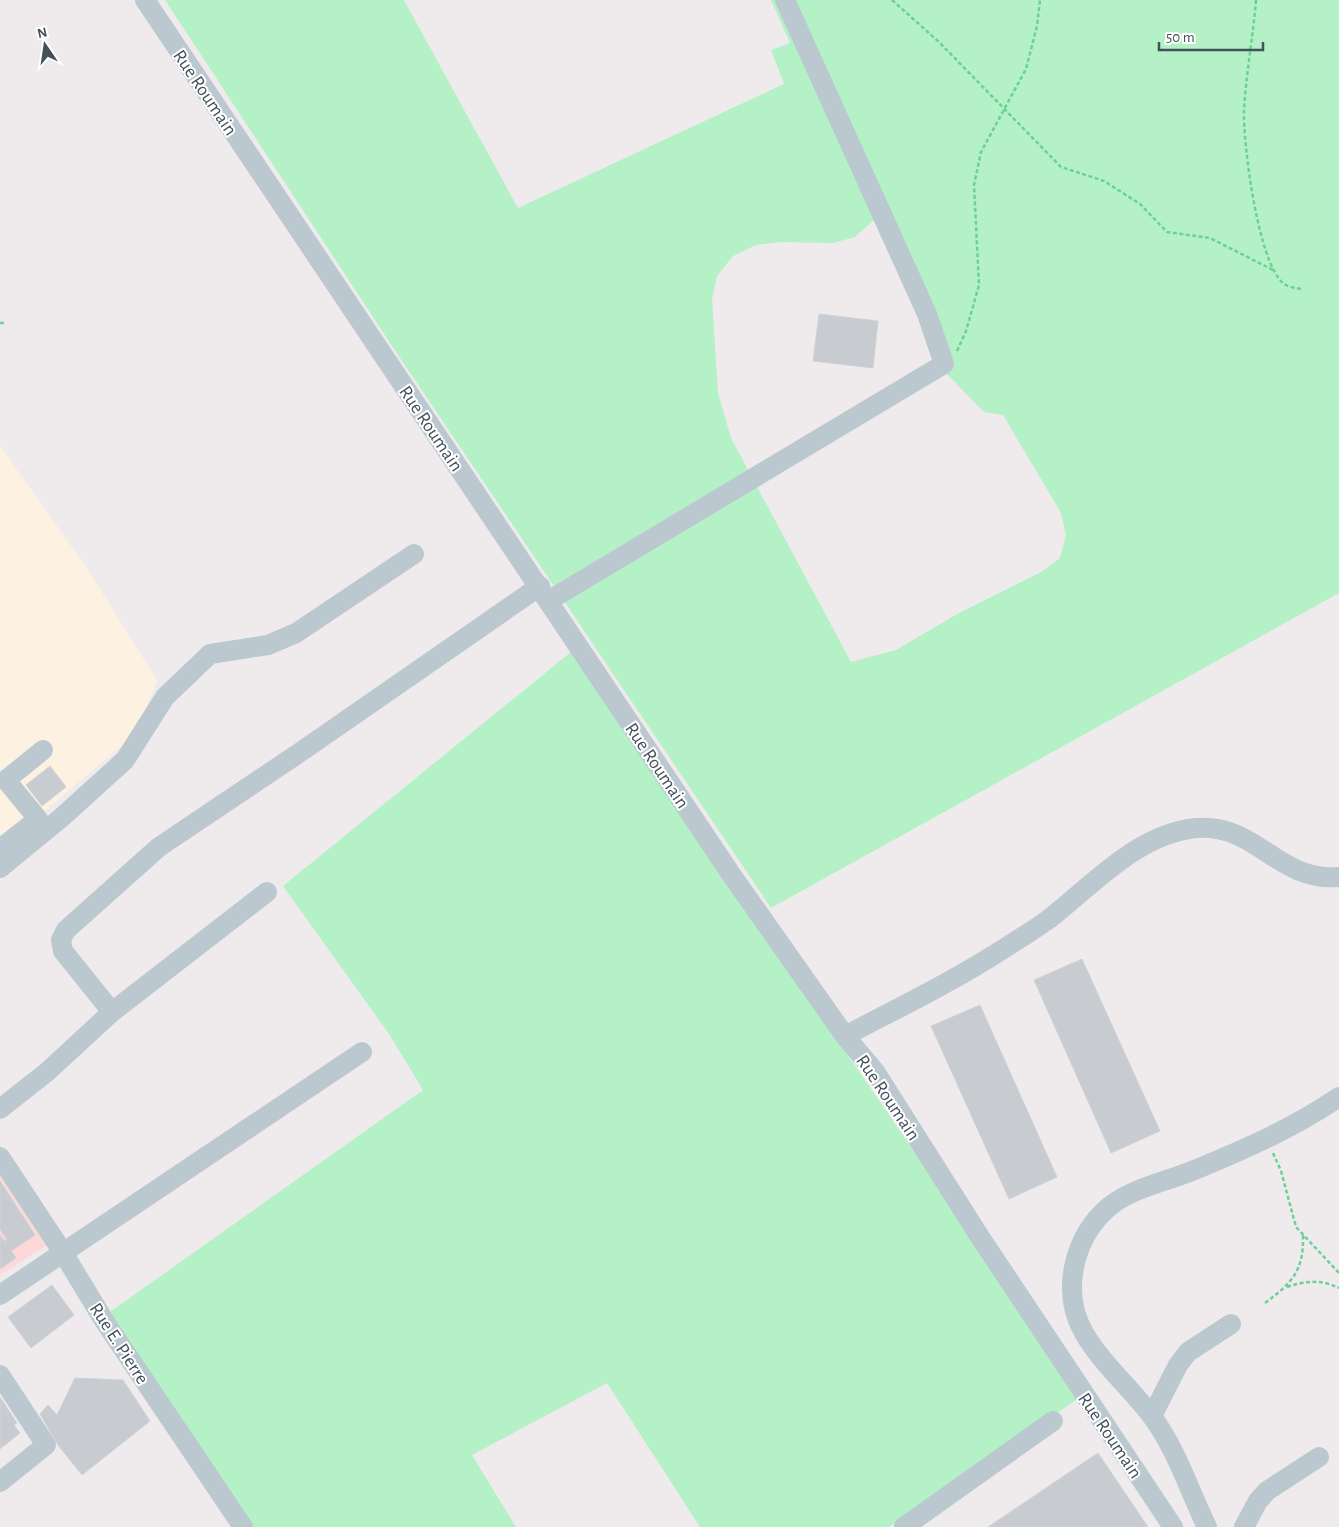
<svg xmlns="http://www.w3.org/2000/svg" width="1339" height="1527" viewBox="0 0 1339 1527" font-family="'Alegreya Sans',sans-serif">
	<rect width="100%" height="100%" fill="#efebec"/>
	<path fill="#fdf2e1" d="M0,446L84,564L157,680L138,732L0,849Z"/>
	<path fill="#fcd8d8" d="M0,1170L49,1244L0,1275Z"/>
	<path fill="#b5f1c6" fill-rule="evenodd" d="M165,0H404L518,208L784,84L771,50L790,43L771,0H1339V593L771,908L392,346ZM874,220L947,374L984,412L1003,415L1061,513L1066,535L1060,558L1041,572L959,613L896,650L851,662L731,438L718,393L712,299L717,276L733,256L756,245L782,242L833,243L855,237Z
		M571,652L1082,1396L889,1527H700L607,1383L472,1455L516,1527H250L107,1314L423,1090L389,1034L283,886Z"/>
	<path fill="#c8ccd1" stroke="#cfd2d8" d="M819,314L878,321L873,368L813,361Z
		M50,766L66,787L42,806L26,785Z
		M1082,959L1160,1131L1111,1153L1034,980Z
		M980,1005L1057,1177L1009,1199L931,1026Z
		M0,1181L35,1235L11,1251L16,1258L0,1269V1235L4,1241L7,1240L0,1229Z
		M52,1285L74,1315L31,1348L8,1317Z
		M75,1378L123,1380L150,1421L82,1475L58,1445L40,1414L48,1405L57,1415Z
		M0,1397L17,1423L14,1425L20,1433L0,1449Z
		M1098,1453L1148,1527H988Z"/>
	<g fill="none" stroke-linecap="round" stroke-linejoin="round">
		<path stroke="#6bd195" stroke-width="2.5" stroke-dasharray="4 2.5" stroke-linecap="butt" d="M892,0L939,42L1061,167L1104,181L1140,204L1167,232L1210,238L1273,270
			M1256,0C1253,37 1246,74 1244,110C1243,144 1258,262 1283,283C1287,287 1296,288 1301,289
			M0,323H5
			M957,351L966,331L979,285L974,185L981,152L1026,69L1037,26L1040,0
			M1273,1153L1281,1171L1296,1227L1339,1273
			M1287,1287C1305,1281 1321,1279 1339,1288
			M1265,1303C1292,1283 1304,1271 1303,1235"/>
		<path stroke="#bbc8cf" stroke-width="20" d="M145,0L733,877L845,1036L876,1073L980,1237L1173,1527
			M548,601L944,364L927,314L785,0
			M0,849L38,819L6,780L43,750
			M0,868L61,818L125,760L165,697L210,654L268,645L296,633L414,554
			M112,1012L63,951L61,940L66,930L159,847L299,753L540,586
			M845,1036C894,1010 945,986 992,956C1011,944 1031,932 1049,919C1093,885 1137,834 1196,828C1257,823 1277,882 1339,877
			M0,1109L47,1072L112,1012L267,892
			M0,1157L62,1251L105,1322L243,1527
			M0,1295L362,1052
			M0,1375L46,1445L0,1482
			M1152,1416L1178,1365L1188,1352L1231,1324
			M904,1527L1053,1421
			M1207,1527C1189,1490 1176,1448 1151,1415C1130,1387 1102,1364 1084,1333C1060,1291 1074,1236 1110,1206C1134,1187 1169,1181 1197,1169C1246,1149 1295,1127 1339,1097
			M1244,1527L1258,1501L1267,1491L1319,1457"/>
	</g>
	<g text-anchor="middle" stroke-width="4" stroke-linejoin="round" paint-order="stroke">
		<g font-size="19" fill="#43515a" stroke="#fff">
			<text transform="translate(206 92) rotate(56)" y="7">Rue Roumain</text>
			<text transform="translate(432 428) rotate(56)" y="7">Rue Roumain</text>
			<text transform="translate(658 765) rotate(56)" y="7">Rue Roumain</text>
			<text transform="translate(889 1097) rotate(56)" y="7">Rue Roumain</text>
			<text transform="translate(120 1343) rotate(57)" y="7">Rue E. Pierre</text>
			<text transform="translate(1111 1435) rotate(56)" y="7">Rue Roumain</text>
		</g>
	</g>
	<g transform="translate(45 45) rotate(347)" stroke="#ffffff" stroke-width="4" paint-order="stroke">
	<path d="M0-4L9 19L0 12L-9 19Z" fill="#43515a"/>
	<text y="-8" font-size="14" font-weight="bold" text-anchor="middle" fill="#43515a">N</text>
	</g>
	<path d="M1159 42v8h104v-8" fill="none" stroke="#43515a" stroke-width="2.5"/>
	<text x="1166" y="42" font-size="15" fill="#43515a" stroke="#ffffff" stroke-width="4" paint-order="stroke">50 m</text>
</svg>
